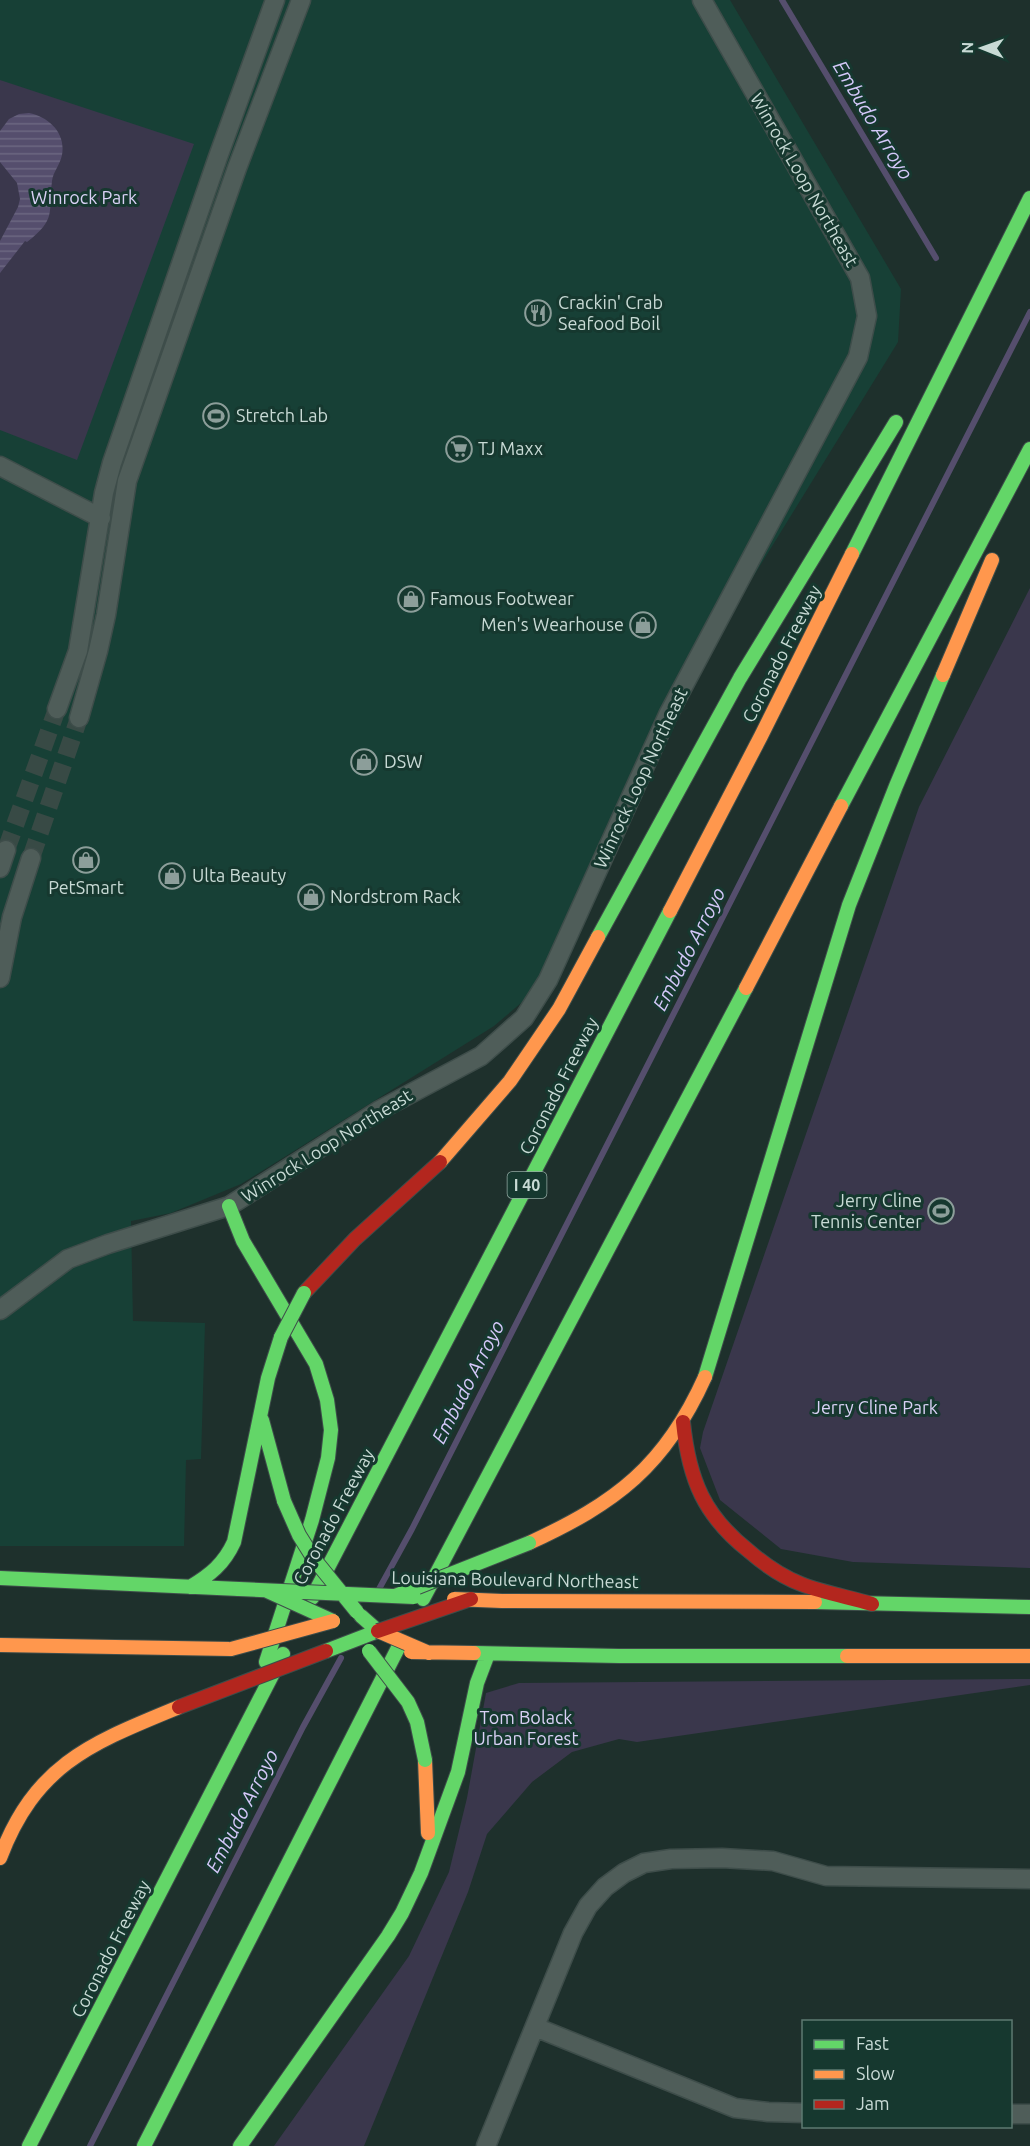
<svg xmlns="http://www.w3.org/2000/svg" width="1030" height="2146" viewBox="0 0 1030 2146" font-family="Ubuntu,sans-serif">
	<defs>
		<pattern id="water-rules" width="6" height="5" patternUnits="userSpaceOnUse" patternTransform="scale(1.5)"><rect width="6" height="5" fill="#554e6d"/><path d="M0 2.5h6" fill="none" stroke="#6c6781"/></pattern>
	</defs>
	<rect width="100%" height="100%" fill="#1e302c"/>
	<path fill="#174036" d="M0,0H730L901,289L898,342L668,715L548,960L527,998L494,1026L241,1184L171,1213L131,1221L133,1321L205,1323L201,1459L186,1460L184,1546H0Z"/>
	<path fill="#3a374c" d="M0,80L194,144L77,460L0,430Z
		M1030,588V1568L853,1562L781,1549L720,1500L700,1448L703,1432L919,807Z
		M1030,1679V1685L637,1742L619,1739L572,1752L532,1782L487,1834L468,1892L364,2146H274L409,1956L449,1872L467,1798L486,1693L519,1683Z"/>
	<path fill="url(#water-rules)" d="M29,113C49,117 66,133 62,155C60,165 53,172 52,181C48,213 57,219 27,242L25,241L0,273V241L18,207L20,199L17,183L0,162V131L9,119L19,114Z"/>
	<g fill="none" stroke-linecap="round" stroke-linejoin="round">
		<path stroke="#554e6d" stroke-width="6" d="M782,0L936,258
			M379,1589L412,1529L1030,312
			M90,2146L303,1727L341,1658"/>
		<path stroke="#384a45" stroke-width="18" stroke-dasharray="18 9" stroke-linecap="butt" d="M6,850L57,709
			M31,858L79,718"/>
		<g stroke="#3e4d4a" stroke-width="21">
			<path id="street" d="M0,466L101,518
				M57,709L78,651L104,493L112,463L218,157L275,0
				M79,718L98,651L106,615L127,481L237,168L301,0
				M0,868L6,850
				M0,978L12,917L31,858
				M0,1310L68,1259L108,1244L229,1206L378,1111L481,1056L524,1018L548,980L668,715L858,357L867,316L860,278L702,0
				M535,2027L735,2108L768,2112L804,2113
				M1010,2114H1030
				M486,2146L573,1933L588,1906L605,1887L624,1873L644,1863L671,1859L722,1858L773,1861L826,1876L1030,1879"/>
		</g>
		<g stroke="#3e4d4a" stroke-width="16">
			<path id="fast" d="M852,554L1030,198
				M841,806L1030,449
				M598,937L740,678L896,422
				M229,1206L243,1241L316,1364L327,1400L331,1430L328,1458L312,1520L266,1662
				M705,1377L849,905L896,786L943,675
				M262,1420L284,1501
				M0,1578L239,1589
				M190,1587C210,1575 224,1564 234,1542L268,1378L281,1337
				M312,1598L670,911
				M423,1599L746,988
				M815,1602L1030,1607
				M326,1651L378,1631L361,1616
				M474,1653L619,1656H847
				M29,2146L283,1654
				M144,2146L398,1648
				M240,2146L388,1936L402,1913L421,1873L458,1772L477,1683L488,1654"/>
		</g>
		<g stroke="#3e4d4a" stroke-width="16">
			<path id="slow" d="M943,675L992,560
				M670,911L761,736L852,554
				M746,988L841,806
				M440,1162L510,1081L559,1009L598,937
				M529,1543C616,1503 665,1466 705,1377
				M502,1601L815,1602
				M0,1645L231,1649
				M847,1656H1030
				M425,1760L428,1833
				M0,1858C36,1763 92,1743 179,1707"/>
		</g>
		<g stroke="#3e4d4a" stroke-width="16">
			<path id="jam" d="M304,1293L355,1239L440,1162
				M683,1422C689,1480 704,1516 750,1552C765,1565 783,1577 801,1584C824,1593 848,1597 872,1604"/>
		</g>
		<use href="#street" stroke="#4f5d59" stroke-width="18"/>
		<use href="#fast" stroke="#63d668" stroke-width="14"/>
		<use href="#slow" stroke="#ff974d" stroke-width="14"/>
		<use href="#jam" stroke="#b3261e" stroke-width="14"/>
		<g stroke="#3e4d4a" stroke-width="16" stroke-linecap="butt">
			<path id="fast-bridge" d="M281,1337L304,1293
				M284,1501L299,1535L314,1559L357,1612
				M239,1589L414,1597
				M267,1591L333,1621
				M395,1596L529,1543
				M369,1651L408,1702L417,1722L425,1760"/>
		</g>
		<g stroke="#3e4d4a" stroke-width="16" stroke-linecap="butt">
			<path id="slow-bridge" d="M454,1599L502,1601
				M378,1631L429,1653
				M231,1649L333,1621
				M411,1652L474,1653"/>
		</g>
		<g stroke="#3e4d4a" stroke-width="16" stroke-linecap="butt">
			<path id="jam-bridge" d="M378,1631L471,1599
				M179,1707L326,1651"/>
		</g>
		<use href="#fast-bridge" stroke="#63d668" stroke-width="14"/>
		<use href="#slow-bridge" stroke="#ff974d" stroke-width="14"/>
		<use href="#jam-bridge" stroke="#b3261e" stroke-width="14"/>
	</g>
	<defs>
		<g id="restaurant-ring" transform="scale(1.35)"><circle r="9.5" fill="#16382f" stroke="#8c9e9a" stroke-width="1.5"/><path d="M-5-6h1v4h1v-4h1v4h1v-4h1v5L-1.5 .5V6h-2V.5L-5-1ZM5-6V6H3V1.5H1.5Q1.5-4 5-6Z" fill="#8c9e9a"/></g>
		<g id="stadium-ring" transform="scale(1.35)"><circle r="9.5" fill="#16382f" stroke="#8c9e9a" stroke-width="1.5"/><path d="M0-5a6.5 5 0 1 0 0 10a6.5 5 0 1 0 0-10ZM-3.5-1.8h7v3.6h-7Z" fill="#8c9e9a"/></g>
		<g id="supermarket-ring" transform="scale(1.35)"><circle r="9.5" fill="#16382f" stroke="#8c9e9a" stroke-width="1.5"/><path d="M-6-5.5h2.5l.6 2H6L4.5 2H-2.5L-4.4-4H-6ZM-1.5 3.2a1.3 1.3 0 1 0 .1 0ZM3 3.2a1.3 1.3 0 1 0 .1 0Z" fill="#8c9e9a"/></g>
		<g id="shop-ring" transform="scale(1.35)"><circle r="9.5" fill="#16382f" stroke="#8c9e9a" stroke-width="1.5"/><path d="M-5-2.5h2.3a2.7 3.5 0 0 1 5.4 0H5L5.5 6h-11ZM-1.5-2.5h3a1.5 2.3 0 0 0-3 0Z" fill="#8c9e9a"/></g>
	</defs>
	<g fill-rule="evenodd">
		<use href="#restaurant-ring" x="538" y="313"/>
		<use href="#stadium-ring" x="216" y="416"/>
		<use href="#supermarket-ring" x="459" y="449"/>
		<use href="#shop-ring" x="411" y="599"/>
		<use href="#shop-ring" x="643" y="625"/>
		<use href="#shop-ring" x="364" y="762"/>
		<use href="#shop-ring" x="86" y="860"/>
		<use href="#shop-ring" x="172" y="876"/>
		<use href="#shop-ring" x="311" y="897"/>
		<use href="#stadium-ring" x="941" y="1211"/>
	</g>
	<g text-anchor="middle" stroke-width="6" stroke-linejoin="round" paint-order="stroke">
		<rect fill="#16382f" stroke="#93a9a3" stroke-width="1.5" x="507.5" y="1172" width="39" height="26" rx="4.5"/>
		<g font-size="16" font-weight="bold" fill="#c8dad5">
			<text x="527" y="1191">I 40</text>
		</g>
		<g font-size="18" fill="#c8dad5" stroke="#16382f">
			<text transform="translate(804 180) rotate(60)" y="6">Winrock Loop Northeast</text>
			<text transform="translate(782 654) rotate(-63)" y="6">Coronado Freeway</text>
			<text transform="translate(641 778) rotate(-65)" y="6">Winrock Loop Northeast</text>
			<text transform="translate(559 1086) rotate(-63)" y="6">Coronado Freeway</text>
			<text transform="translate(327 1146) rotate(-32)" y="6">Winrock Loop Northeast</text>
			<text transform="translate(334 1517) rotate(-62)" y="6">Coronado Freeway</text>
			<text transform="translate(515 1580) rotate(1)" y="6">Louisiana Boulevard Northeast</text>
			<text transform="translate(111 1949) rotate(-63)" y="6">Coronado Freeway</text>
		</g>
		<g font-size="18" fill="#dad1f6" stroke="#16382f">
			<text x="84" y="204">Winrock Park</text>
			<text x="875" y="1414">Jerry Cline Park</text>
			<text x="526" y="1724">Tom Bolack<tspan x="526" dy="21">Urban Forest</tspan></text>
		</g>
		<g font-size="18" fill="#c8dad5" stroke="#16382f" text-anchor="start">
			<text x="558" y="309">Crackin' Crab<tspan x="558" dy="21">Seafood Boil</tspan></text>
			<text x="236" y="422">Stretch Lab</text>
			<text x="478" y="455">TJ Maxx</text>
			<text x="430" y="605">Famous Footwear</text>
			<text x="624" y="631" text-anchor="end">Men's Wearhouse</text>
			<text x="384" y="768">DSW</text>
			<text x="192" y="882">Ulta Beauty</text>
			<text x="86" y="894" text-anchor="middle">PetSmart</text>
			<text x="330" y="903">Nordstrom Rack</text>
			<text x="922" y="1207" text-anchor="end">Jerry Cline<tspan x="922" dy="21">Tennis Center</tspan></text>
		</g>
		<g font-size="20" font-style="italic" fill="#d4c8f9" stroke="#16382f">
			<text transform="translate(873 120) rotate(59)" y="7">Embudo Arroyo</text>
			<text transform="translate(689 949) rotate(-63)" y="7">Embudo Arroyo</text>
			<text transform="translate(468 1382) rotate(-63)" y="7">Embudo Arroyo</text>
			<text transform="translate(242 1811) rotate(-63)" y="7">Embudo Arroyo</text>
		</g>
	</g>
	<rect x="802" y="2020" width="210" height="108" fill="#16382f" stroke="#5d7971" stroke-width="1.5"/>
	<rect x="814" y="2040" width="30" height="9" fill="#63d668" stroke="#5d7971" stroke-width="1.5"/>
	<text x="856" y="2050" font-size="18" fill="#c8dad5">Fast</text>
	<rect x="814" y="2070" width="30" height="9" fill="#ff974d" stroke="#5d7971" stroke-width="1.5"/>
	<text x="856" y="2080" font-size="18" fill="#c8dad5">Slow</text>
	<rect x="814" y="2100" width="30" height="9" fill="#b3261e" stroke="#5d7971" stroke-width="1.5"/>
	<text x="856" y="2110" font-size="18" fill="#c8dad5">Jam</text>
	<g transform="translate(982 48) rotate(271)" stroke="#16382f" stroke-width="4.5" paint-order="stroke">
	<path d="M0-4.5L10 22L0 15L-10 22Z" fill="#c8dad5"/>
	<text y="-9" font-size="16" font-weight="bold" text-anchor="middle" fill="#c8dad5">N</text>
	</g>
</svg>
